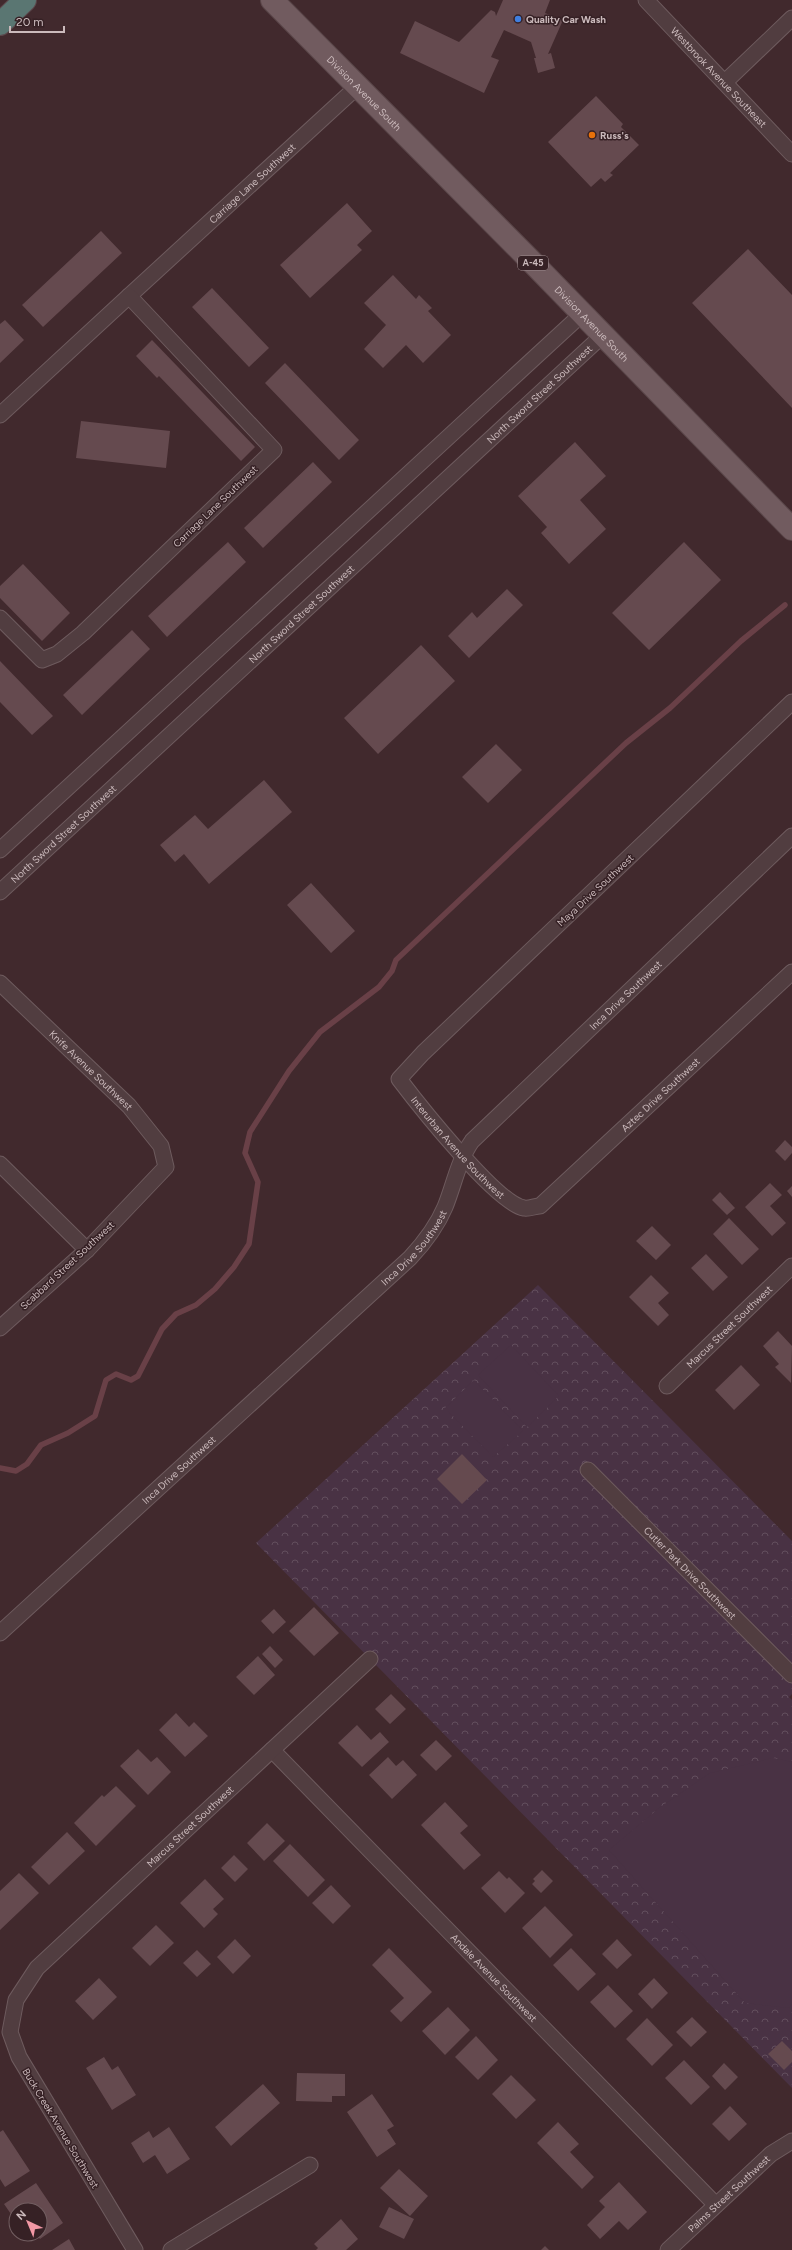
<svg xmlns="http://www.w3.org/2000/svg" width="792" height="2250" viewBox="0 0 792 2250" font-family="Figtree,sans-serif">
	<defs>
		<pattern id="forest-crowns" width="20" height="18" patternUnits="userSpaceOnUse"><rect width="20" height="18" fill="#493244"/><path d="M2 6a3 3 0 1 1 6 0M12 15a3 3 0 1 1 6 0" fill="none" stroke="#624e5d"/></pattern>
	</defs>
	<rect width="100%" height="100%" fill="#41292d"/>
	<path fill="url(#forest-crowns)" d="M538,1285L792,1541V1694L789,1697L792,1700V2088L256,1543Z"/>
	<path fill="#493244" d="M511,1345L559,1396L527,1427L478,1375Z
		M474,1380L523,1431L493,1457L445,1408Z
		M773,1758L792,1762V2004L789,2008L745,2003L609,1850L659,1808L710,1773Z"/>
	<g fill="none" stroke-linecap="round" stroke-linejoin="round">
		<path stroke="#694047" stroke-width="5.5" d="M0,1468L16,1471L27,1464L41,1445L68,1433L95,1416L106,1380L116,1374L131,1380L138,1376L162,1329L176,1314L196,1305L215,1289L234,1267L249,1244L258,1182L245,1153L250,1132L289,1071L320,1032L379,987L392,971L396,960L626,743L670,708L741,641L785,605"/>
	</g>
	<path fill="#654a4f" d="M503,0H550L545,13L563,20L548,54L551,53L555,68L538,73L534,58H536L531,42L504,30L491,57L499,60L484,93L400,53L415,21L459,42L491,10L495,12L496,16Z
		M596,96L623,124L621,127L639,145L610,173L613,175L605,182L601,178L591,187L548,142Z
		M347,203L372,231L357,245L362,250L310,298L280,265Z
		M101,231L122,253L43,327L22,305Z
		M748,249L792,295V408L692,303Z
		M393,275L416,299L419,295L432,308L428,311L451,335L423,363L406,345L383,368L364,349L386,325L364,303Z
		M212,288L269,348L249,367L192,307Z
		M5,320L24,340L0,363V324Z
		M152,340L255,447L241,461L159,376L157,378L136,356Z
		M285,363L359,440L339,460L265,383Z
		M81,421L170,431L166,468L76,458Z
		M575,442L606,476L580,500L606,529L569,564L541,533L547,527L518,496Z
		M313,462L332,482L263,548L244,528Z
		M228,542L246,562L167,637L148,616Z
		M684,542L721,580L649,650L612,613Z
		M23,564L70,613L42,641L0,598V586Z
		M507,589L523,605L469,658L448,636L472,612L477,618Z
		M132,630L150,649L82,715L63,695Z
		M421,645L455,681L378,754L344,718Z
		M0,661L53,716L32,735L0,702Z
		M496,744L522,770L488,803L462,777Z
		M264,780L292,812L209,884L184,854L175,862L160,845L195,815L208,829Z
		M311,883L355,931L331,953L287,905Z
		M785,1140L792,1147V1153L785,1161L775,1151Z
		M770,1183L782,1195L770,1206L786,1223L772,1236L745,1207Z
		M792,1186V1197L787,1191Z
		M720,1192L735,1208L727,1215L712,1200Z
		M729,1218L759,1249L742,1265L713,1234Z
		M652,1226L671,1245L656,1260L636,1241Z
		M706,1254L728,1277L713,1291L691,1268Z
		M651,1275L669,1293L658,1303L669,1315L658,1326L629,1297Z
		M778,1331L792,1346L791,1383L775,1367L779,1364L763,1346Z
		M741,1365L760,1385L734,1410L715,1390Z
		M462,1454L487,1480L462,1504L437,1479Z
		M314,1607L339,1633L314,1656L289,1631Z
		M274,1609L286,1622L273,1634L261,1621Z
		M270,1646L283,1660L275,1668L262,1654Z
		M258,1656L275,1675L254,1695L236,1677Z
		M391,1694L406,1709L390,1724L375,1709Z
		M176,1713L189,1727L194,1722L208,1736L185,1757L159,1730Z
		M357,1725L371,1740L380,1732L389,1742L362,1767L338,1743Z
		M436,1740L452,1756L436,1771L420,1755Z
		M138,1749L151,1762L157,1757L171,1772L148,1795L120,1766Z
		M388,1757L396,1766L403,1760L417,1775L392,1799L369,1775Z
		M116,1786L136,1806L96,1846L74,1823L102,1795L104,1797Z
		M445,1802L468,1826L460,1833L481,1855L464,1870L421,1825Z
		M267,1823L285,1841L264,1861L247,1843Z
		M67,1832L85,1851L49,1885L31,1867Z
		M290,1844L325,1880L308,1897L273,1861Z
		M234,1855L248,1869L235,1882L221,1868Z
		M542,1870L553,1881L541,1893L532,1884L535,1881L533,1879Z
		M499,1871L507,1879L509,1877L525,1893L505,1913L481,1888Z
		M19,1873L39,1893L0,1930V1891Z
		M205,1879L224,1899L213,1909L218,1914L204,1928L180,1903Z
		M331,1885L351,1906L333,1924L312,1903Z
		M545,1906L573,1935L550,1958L522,1928Z
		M156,1925L174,1943L150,1966L132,1948Z
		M235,1939L251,1956L233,1974L217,1957Z
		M617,1939L632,1955L617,1969L602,1954Z
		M389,1948L432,1992L401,2022L390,2011L404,1998L372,1965Z
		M571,1948L596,1974L578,1991L553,1965Z
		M197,1950L211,1964L197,1977L183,1963Z
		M99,1978L117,1997L93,2020L75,2001Z
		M654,1978L668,1993L652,2009L638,1994Z
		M608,1985L633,2011L615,2028L590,2002Z
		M448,2007L470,2030L445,2055L422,2031Z
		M692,2017L707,2032L691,2047L676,2032Z
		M647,2018L673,2045L652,2066L626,2039Z
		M476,2036L498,2060L478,2080L455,2057Z
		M782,2041L792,2051V2062L784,2070L768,2054Z
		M104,2057L112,2070L118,2066L136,2095L112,2110L86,2068Z
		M684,2060L710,2087L691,2105L665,2078Z
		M724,2063L738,2077L725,2090L712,2076Z
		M297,2073L345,2074V2096H332V2102L296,2101Z
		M511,2075L536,2100L516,2119L492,2094Z
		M263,2084L280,2103L231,2146L215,2127Z
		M372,2094L394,2126L387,2130L396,2144L377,2157L347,2112Z
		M730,2106L747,2124L729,2141L712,2124Z
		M558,2122L579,2144L570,2152L594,2177L582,2189L537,2143Z
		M169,2127L190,2159L167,2174L155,2155L143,2163L131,2143L149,2131L153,2138Z
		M3,2130L30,2171L5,2187L0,2179V2132Z
		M399,2169L428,2196L410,2216L380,2188Z
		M619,2182L647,2212L628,2230L619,2221L600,2239L587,2225L605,2207L599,2201Z
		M36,2183L63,2223L40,2239L36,2234H40V2210H16V2215L13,2217L4,2204Z
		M389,2207L414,2219L404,2239L379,2227Z
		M341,2219L358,2239L346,2250H316L318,2248L314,2244Z
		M69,2239L75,2250H52Z
		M545,2246L549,2250H541Z"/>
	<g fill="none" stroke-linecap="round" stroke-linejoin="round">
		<g stroke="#6e5b5e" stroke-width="17">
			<g id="minor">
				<path id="s1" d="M646,0L792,154"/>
				<path d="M725,82L792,18"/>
				<path id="s2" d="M129,296L358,86"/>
				<path d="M0,415L129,296L274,450L83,633L57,654L42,660L0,618"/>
				<path id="s3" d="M792,702L423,1053L399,1079C418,1104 497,1204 524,1208C529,1209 535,1206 540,1206L792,972"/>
				<path d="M0,850L582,314"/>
				<path id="s4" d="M0,892L603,335"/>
				<path id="s5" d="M0,983L129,1106L161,1146L166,1167L87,1250L0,1328"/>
				<path d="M0,1164L87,1250"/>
				<path id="s6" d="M667,1386L792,1266"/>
				<path id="s7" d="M588,1470L792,1675"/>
				<path id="s8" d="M0,1633L410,1258C424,1243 437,1226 445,1207C454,1185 458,1161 472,1141L792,836"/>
				<path id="s9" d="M272,1750L716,2205"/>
				<path id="s10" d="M135,2250L19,2057L10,2032L16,2000L37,1968L370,1659"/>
				<path d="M171,2250L310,2165"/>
				<path id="s11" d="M668,2250L771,2154L792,2141"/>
			</g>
		</g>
		<g stroke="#5a4649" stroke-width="24">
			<g id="primary">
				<path id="s12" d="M272,0L531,261L792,529"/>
			</g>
		</g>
		<g stroke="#5b474b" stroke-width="24">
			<path id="motorway" d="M0,24L25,0"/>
		</g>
		<use href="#minor" stroke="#513d40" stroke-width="15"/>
		<use href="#primary" stroke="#715b5f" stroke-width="22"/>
		<use href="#motorway" stroke="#5a7672" stroke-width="22"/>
	</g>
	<circle fill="#3f7fe0" stroke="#362125" stroke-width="1.5" cx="518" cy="19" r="4"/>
	<circle fill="#e8710a" stroke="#362125" stroke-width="1.5" cx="592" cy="135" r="4"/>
	<g text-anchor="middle" stroke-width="3" stroke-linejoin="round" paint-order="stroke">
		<rect fill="#362125" stroke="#9e8c8f" stroke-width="1" x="518" y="256" width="30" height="14" rx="3"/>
		<g font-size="9" font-weight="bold" fill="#cbbabc">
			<text x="533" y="266">A-45</text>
		</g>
		<g font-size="10" font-weight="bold" fill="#cbbabc" stroke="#362125" text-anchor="start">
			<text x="526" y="23">Quality Car Wash</text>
			<text x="600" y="139">Russ's</text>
		</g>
		<g font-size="10" fill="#cbbabc" stroke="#362125">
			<text dy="4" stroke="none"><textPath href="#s1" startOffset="106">Westbrook Avenue Southeast</textPath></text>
			<text dy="4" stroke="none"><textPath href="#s12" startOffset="131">Division Avenue South</textPath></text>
			<text dy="4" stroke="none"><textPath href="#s2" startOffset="167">Carriage Lane Southwest</textPath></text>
			<text dy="4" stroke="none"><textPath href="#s12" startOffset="455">Division Avenue South</textPath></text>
			<text dy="4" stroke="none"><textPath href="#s4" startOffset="734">North Sword Street Southwest</textPath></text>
			<text transform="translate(215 506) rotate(-44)" y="4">Carriage Lane Southwest</text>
			<text dy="4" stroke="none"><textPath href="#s4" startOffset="410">North Sword Street Southwest</textPath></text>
			<text dy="4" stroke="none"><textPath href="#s4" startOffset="86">North Sword Street Southwest</textPath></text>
			<text transform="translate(595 890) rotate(-43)" y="4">Maya Drive Southwest</text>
			<text dy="4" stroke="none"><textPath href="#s8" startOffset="901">Inca Drive Southwest</textPath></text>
			<text dy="4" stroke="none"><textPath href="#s5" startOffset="126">Knife Avenue Southwest</textPath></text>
			<text dy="4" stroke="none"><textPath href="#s3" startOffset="906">Aztec Drive Southwest</textPath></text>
			<text dy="4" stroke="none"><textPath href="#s3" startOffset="635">Interurban Avenue Southwest</textPath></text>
			<text dy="4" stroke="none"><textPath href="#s8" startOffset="566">Inca Drive Southwest</textPath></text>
			<text transform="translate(67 1265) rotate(-43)" y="4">Scabbard Street Southwest</text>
			<text dy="4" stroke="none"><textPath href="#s6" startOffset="86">Marcus Street Southwest</textPath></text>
			<text dy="4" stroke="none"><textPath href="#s8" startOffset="242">Inca Drive Southwest</textPath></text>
			<text dy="4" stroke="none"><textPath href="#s7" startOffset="145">Cutler Park Drive Southwest</textPath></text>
			<text dy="4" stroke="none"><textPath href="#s10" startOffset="531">Marcus Street Southwest</textPath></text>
			<text dy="4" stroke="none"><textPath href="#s9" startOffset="318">Andale Avenue Southwest</textPath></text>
			<text transform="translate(61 2128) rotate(59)" y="4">Buck Creek Avenue Southwest</text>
			<text dy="4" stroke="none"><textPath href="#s11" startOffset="83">Palms Street Southwest</textPath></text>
		</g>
	</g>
	<g transform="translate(28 2222) rotate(316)"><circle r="19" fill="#362125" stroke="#725e61"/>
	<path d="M0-3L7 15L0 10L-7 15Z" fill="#f298a5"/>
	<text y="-6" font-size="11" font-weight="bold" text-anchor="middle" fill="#cbbabc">N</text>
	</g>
	<path d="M10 26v6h54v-6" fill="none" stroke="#cbbabc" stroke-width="2"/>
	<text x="16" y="26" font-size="12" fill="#cbbabc" stroke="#362125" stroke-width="3" paint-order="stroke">20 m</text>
</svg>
